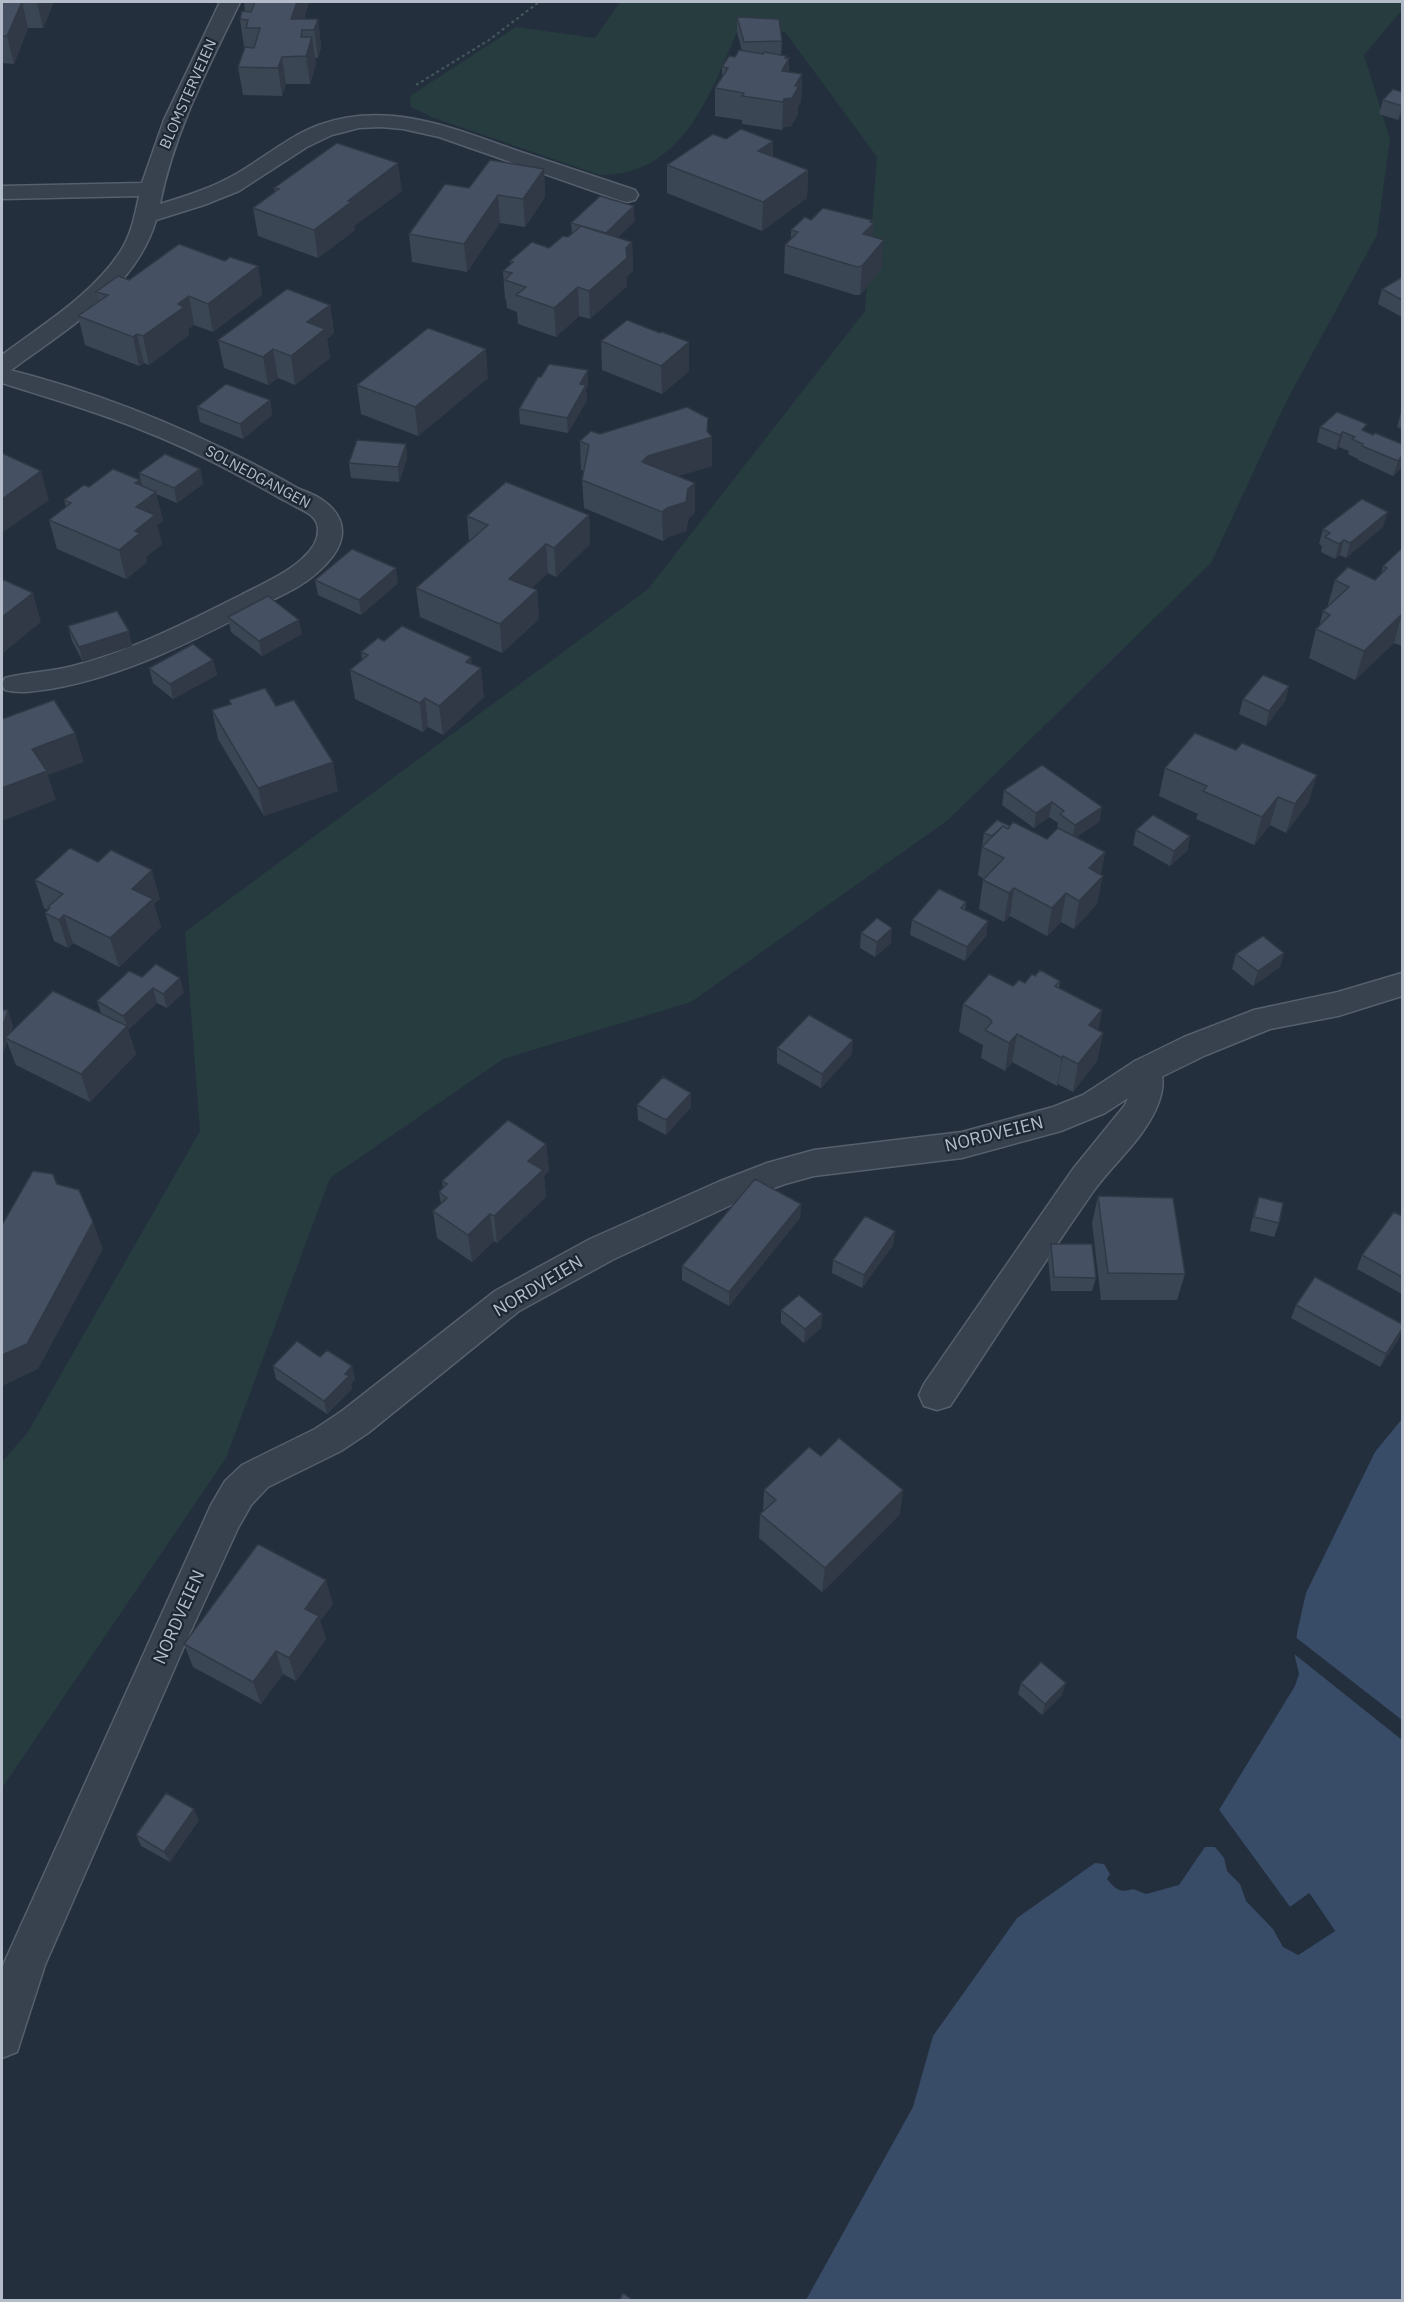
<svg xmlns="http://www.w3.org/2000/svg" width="1404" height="2302" viewBox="0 0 1404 2302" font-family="'IBM Plex Sans',sans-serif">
	<rect width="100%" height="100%" fill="#242f3e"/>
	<path fill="#263c3f" d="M620,2H1402V10L1364,55L1390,139L1377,235L1287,400L1211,563L948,820L691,1002L503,1059L330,1178L226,1458L2,1788V1462L28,1432L200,1131L185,932L648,589L865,311L877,157L785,32H737C710,95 682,176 600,175L434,118L411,107L410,96L516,27L595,38Z"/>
	<path fill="#394c67" d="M1402,1419V2300H806L913,2107L933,2036L1017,1918L1095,1863L1104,1864L1110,1874L1107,1879C1116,1890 1120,1893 1133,1889L1146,1894L1179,1885L1205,1847H1215L1224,1858L1227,1871L1240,1884L1246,1901L1273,1929L1283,1947L1298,1955L1335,1931L1310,1894L1290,1907L1219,1810L1295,1686L1299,1674L1295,1657L1297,1633L1306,1593L1375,1452Z"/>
	<path fill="#242f3e" d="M1294,1636L1402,1720V1740L1293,1653Z
		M1217,1807L1290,1907L1309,1893L1335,1931L1298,1955L1294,1949L1298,1952L1331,1930L1309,1898L1292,1910L1288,1909L1216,1811Z"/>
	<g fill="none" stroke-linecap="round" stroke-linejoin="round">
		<g stroke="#565f6c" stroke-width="3">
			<path id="service" d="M2,368C107,394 207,436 301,490L305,495L301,500L292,503L283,500C238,474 193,450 144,431C98,412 49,398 2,383Z
				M1146,1058L1157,1061C1166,1078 1163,1093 1156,1109C1142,1140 1115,1162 1095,1189C1045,1260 998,1334 950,1406L937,1410L924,1406L919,1395L924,1384L1073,1169L1125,1105L1131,1090L1130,1070L1135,1061Z"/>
		</g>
		<g stroke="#565f6c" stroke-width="3">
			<path id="minor" d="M220,2H240C208,68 174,132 160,204C186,196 212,188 236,174C264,158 289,136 319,125C387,100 453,128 518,151C557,164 596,177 635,190L638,195L635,200L627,202L619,200L439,137L403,129L381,127L359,128L332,135L307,147L239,191L204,205L156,220C136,289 65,330 10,371L2,373V355C42,325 92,295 120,252C131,236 135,215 139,196L2,199V186L142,183L164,120Z
				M292,487C339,499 362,533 320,570C304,586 282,595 262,605C195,640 125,676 50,689C35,691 20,694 5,690L2,684L5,678C27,672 51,672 73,666C131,651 187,622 241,595C262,584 286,574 303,558C311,551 318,541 318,530C318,509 289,509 279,495L283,490Z
				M1402,973V996L1338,1016L1270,1029L1206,1055L1157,1079L1105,1113L1061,1131L962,1158L814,1176L785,1184L742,1200L614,1259L519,1311L368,1433L341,1451L268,1487L251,1505L238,1528L189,1635L45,1965L17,2052L2,2058V1970L4,1963L211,1505L225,1481L242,1465L315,1429L342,1411L495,1291L590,1239L718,1182L767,1163L814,1150L962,1132L1053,1107L1083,1095L1135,1061L1184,1037L1254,1010L1338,992Z"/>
		</g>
		<path stroke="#44595c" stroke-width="2" stroke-dasharray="3 3" stroke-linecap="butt" d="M416,85L489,40L539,2"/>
		<use href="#service" fill="#38414e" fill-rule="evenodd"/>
		<use href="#minor" fill="#38414e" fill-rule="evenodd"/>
	</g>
	<path fill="#3b4654" d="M2,2H54L43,28H28L14,64L2,63Z
		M244,2H309L304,19H318L321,47L318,58H315L316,64L310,84H286L282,96L243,95L238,67L249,48L244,47L240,19L245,12Z
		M737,17L782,41L781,55L786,58H789V72L802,74L801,102L798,106V114L791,126L784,127L782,130L742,124V120L715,116V88L722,77V67L742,51L737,32Z
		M1402,92V115L1398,120L1379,114L1383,100Z
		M726,139L773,141V157L808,170L807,198L762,231L667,193V165Z
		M544,169L545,197L525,227L500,223L467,272L412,262L409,234L469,188Z
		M274,188L402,191L354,226L355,230L318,258L258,236L253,208L275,192Z
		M811,220L871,223L873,237L882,268L860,295H855L784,273L785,245L791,239V230Z
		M635,221L617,238L632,242L633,271L627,276V286L590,319L579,316L556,337L518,324L517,312L507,308L506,299H505L503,271L510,264V261L549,248L568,237L572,234L571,223Z
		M225,261L258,266L262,295L213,332L194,325L188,329L189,335L149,365L144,363L139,366L85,345L78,316L99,302L96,292L129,280Z
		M1402,277V317L1378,304L1382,289Z
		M330,305L334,333L327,339L330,358L295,385L278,378L268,385L224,368L218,340Z
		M601,341L689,342V371L662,394L602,370Z
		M588,370V385L586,389L587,400L568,433L520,424L519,409L541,377Z
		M488,378L418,436L361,414L357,385Z
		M270,400L272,415L243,439L200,422L197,407Z
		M1402,409V429L1397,427Z
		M708,418V432L712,466L678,476L695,483V512L689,518L686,531L668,537L663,541L584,508L582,480L584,471L581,470L580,441L600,434Z
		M1320,427L1366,432L1402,444V467L1393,476L1358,460V459L1348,454L1349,451L1339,447L1336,450L1317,442Z
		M406,444L407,459L399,482L351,478L349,463Z
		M200,469L203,484L177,503L156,494L163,521L157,525L162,544L146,557L147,562L126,579L57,549L49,520L66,507L64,500L89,487L140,480L141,486H142L139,473Z
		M589,515L590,544L556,577L548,573L532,588L537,590L539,619L502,653L420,617L416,588L469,541L467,516Z
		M1383,527L1346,558L1340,555L1335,559L1321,552L1322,546L1319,544L1323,529Z
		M1402,548V646L1394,643L1355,680L1309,658L1316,629L1319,627L1323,611L1327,608L1335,580H1375L1381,574L1383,566Z
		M315,580L398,583L361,615L318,595Z
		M228,617L302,634L262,656L231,632Z
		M68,626L132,646L83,662L72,641Z
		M384,641L472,664L484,697L443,735L428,727L423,732L355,699L350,670L362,660L361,652Z
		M213,660L217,675L173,699L153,683L149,668Z
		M1289,686L1285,701L1266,726L1239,714L1243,699Z
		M229,700L276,706L338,791L264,816L218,739L212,710L230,704Z
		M1236,750L1317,775L1308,803L1286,833L1270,825L1254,845L1196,819L1198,814L1159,796L1165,768Z
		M1004,790L1102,807L1099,822L1076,837L1105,852L1101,874L1097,904L1074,929L1061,922L1047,936L1010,916L1004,922L979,909L983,880L984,879L978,875L984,833L1010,826L1047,839L1057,829L1058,823L1049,817L1034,828L1002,805Z
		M1136,830L1190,836L1187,851L1170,866L1133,845Z
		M35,880L160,899L154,904L161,927L119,967L73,943L68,948L54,941L45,913L48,910L44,908Z
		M966,902L965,910L988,921L986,936L965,961L910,935L912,920Z
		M861,933L891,943L875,957L860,948Z
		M1284,953L1280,967L1253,986L1232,969L1236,954Z
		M1035,976L1060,981L1059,988L1102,1010L1098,1030L1103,1033L1097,1061L1073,1092L1058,1084L1057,1086L1012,1062L1005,1071L981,1058L983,1045L959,1032L963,1004L1025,983Z
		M142,977L184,992L167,1008L157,1003L128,1030L136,1054L90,1102L16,1065L7,1042L3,1053H2V1010L13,1025L11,1032L101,1013L97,1001Z
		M777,1048L852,1054L821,1088L777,1063Z
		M691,1093V1107L666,1135L638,1120L637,1105Z
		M546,1144L549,1171L544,1176L546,1197L497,1243L494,1241L472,1262L437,1238L433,1211L441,1204L439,1192L443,1188L442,1181Z
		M1098,1196L1185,1274L1177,1300H1101L1092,1223Z
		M1259,1197L1279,1223L1274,1237L1250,1231L1254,1211Z
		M801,1204L800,1218L729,1306L682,1280V1266Z
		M1402,1216V1294L1357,1269L1362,1255Z
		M895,1231L893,1245L862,1288L832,1273L833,1260Z
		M1051,1244L1096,1278L1092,1291H1051L1048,1257Z
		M1296,1305L1399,1339L1380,1367L1291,1318Z
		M781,1310L822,1314L821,1328L804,1343L781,1323Z
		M320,1357L352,1366L355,1379L351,1384L352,1389L327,1414L276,1379L273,1366Z
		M764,1490L900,1514L822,1592L759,1538L760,1514L763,1511Z
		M333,1604L320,1621L326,1639L296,1681L283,1674L261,1704L193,1667L184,1644Z
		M1021,1683L1062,1695L1042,1715L1018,1694Z
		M199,1820L170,1862L141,1846L136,1835Z"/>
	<path fill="#303945" d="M22,2L28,28L14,64L7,36Z
		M37,2H54L43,28Z
		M297,2H309L295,46L291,19Z
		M318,19L321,47L318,58L314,30Z
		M312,37L316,64L310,84L306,56Z
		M786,56V64L789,58L788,86L782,71Z
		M282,57L286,84L282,96L278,68Z
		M802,74L801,102L798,106V114L791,126L784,127L782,130L783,102L795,86Z
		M1402,105V115L1398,120L1402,106Z
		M773,141L772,169L758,151Z
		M398,163L402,191L354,226L355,230L318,258L314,230L348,201Z
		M544,169L545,197L525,227L523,199Z
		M808,170L807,198L762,231L763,202Z
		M498,195L500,223L467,272L464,244Z
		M634,206L635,221L607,248L606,233Z
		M871,220V226L874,223L872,251L863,234Z
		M884,240L882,268L860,295L862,266Z
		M632,242L633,271L627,276V286L590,319L589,291L626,248Z
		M258,266L262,295L213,332L208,304Z
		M578,287L579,316L556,337L554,308Z
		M189,296L194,325L188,329L189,335L149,365L143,336L178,304Z
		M330,305L334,333L327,339L330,358L295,385L291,356L307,322Z
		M137,334L144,363L139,366L133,337Z
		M689,342V371L662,394L661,366Z
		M273,349L278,378L268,385L263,357Z
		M486,349L488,378L418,436L415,407Z
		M588,370V385L586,389L587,400L568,433L567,418L580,384Z
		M270,400L272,415L243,439L240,424Z
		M708,418V438L712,437V466L649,485L642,462L648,456Z
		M1343,432L1339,447L1336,450L1340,435Z
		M406,444L407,459L399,482L398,467Z
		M1402,456V467L1393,476L1398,461Z
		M200,469L203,484L177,503L174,488Z
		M41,471L49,500L2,533V499Z
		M140,480L145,501L156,492L163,521L157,525L162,544L146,557L147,562L126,579L119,550L136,507L135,483Z
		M695,483V512L689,518L686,531L668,537L663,541L662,512Z
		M1388,512L1383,527L1346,558L1350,543Z
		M589,515L590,544L556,577L554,548Z
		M1344,540L1340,555L1335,559L1339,544Z
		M546,544L548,573L511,608L509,579Z
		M396,568L398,583L361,615L359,600Z
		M537,590L539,619L502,653L500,624Z
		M33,593L41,622L2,654V617Z
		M1402,614L1394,643L1355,680L1364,651Z
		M299,620L302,634L262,656L259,641Z
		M129,631L132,646L83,662L79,647Z
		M471,657L473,676L481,668L484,697L443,735L439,706L466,662Z
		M213,660L217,675L173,699L170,684Z
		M1289,686L1285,701L1266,726L1269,711Z
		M425,698L428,727L423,732L420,703Z
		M75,733L84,762L48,775L56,800L2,821V788L32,749Z
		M333,762L338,791L264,816L258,788Z
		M1317,775L1308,803L1286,833L1295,804Z
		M1278,797L1270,825L1254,845L1262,817Z
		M1052,802L1049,817L1034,828L1036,813Z
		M1102,807L1099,822L1072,840L1075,825Z
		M1190,836L1187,851L1170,866L1174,851Z
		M1105,852L1100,879L1103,876L1097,904L1074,929L1079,901L1089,868Z
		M152,870L160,899L154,904L161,927L119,967L110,938L132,889Z
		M1014,888L1010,916L1004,922L1009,893Z
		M1066,893L1061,922L1047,936L1052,908Z
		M64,915L73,943L68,948L59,920Z
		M988,921L986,936L965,961L967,947Z
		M892,928L891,943L875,957L877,942Z
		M1284,953L1280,967L1253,986L1258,971Z
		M180,978L184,992L167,1008L163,994Z
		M153,988L157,1003L128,1030L136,1054L90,1102L81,1074L127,1026L123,1016Z
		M8,1010L13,1025L8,1039L5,1038L7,1042L3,1053L2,1048V1028Z
		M1102,1010L1096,1038L1089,1025Z
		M1103,1033L1097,1061L1073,1092L1078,1064Z
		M1017,1034L1012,1062L1005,1071L1009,1043Z
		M853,1040L852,1054L821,1088L822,1074Z
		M1063,1056L1058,1084L1057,1086L1062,1058Z
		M691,1093V1107L666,1135V1120Z
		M546,1144L549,1171L544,1176L546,1197L497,1243L494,1216L528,1161Z
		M801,1204L800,1218L729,1306V1292Z
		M490,1214L494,1241L472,1262L468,1235Z
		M93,1222L103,1249L38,1369L2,1386V1355Z
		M895,1231L893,1245L862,1288L864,1275Z
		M822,1314L821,1328L804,1343L805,1329Z
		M1402,1329L1399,1339L1380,1367L1386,1354Z
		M352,1366L355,1379L351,1384L352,1389L327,1414L324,1401L345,1374Z
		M903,1490L900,1514L822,1592L825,1568Z
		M326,1580L333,1604L320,1621L326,1639L296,1681L289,1658L305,1609Z
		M276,1651L283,1674L261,1704L253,1682Z
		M1066,1683L1062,1695L1042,1715L1045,1704Z
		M194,1809L199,1820L170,1862L164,1852Z"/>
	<path fill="#455162" stroke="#303945" stroke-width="1.5" d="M2,2H22L7,36H2Z
		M255,2H297L291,19H318L314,30H302L301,37H312L306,56L282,57L278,68L238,67L245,47L254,48L260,28H246L248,20L240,19L242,11L251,12Z
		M737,17L779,19L782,41L744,42Z
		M739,50L763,54L764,52L786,56L785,58H789L782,71L802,74L795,86H799L792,98L784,99L783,102L742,96L744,93L715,88L728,68L722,67L729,56L735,57Z
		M1393,89L1402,92V106L1383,100Z
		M741,129L773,141L758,151L808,170L763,202L667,165L713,134L726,139Z
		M337,143L398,163L348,201L351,202L314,230L253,208L279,189L274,188Z
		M490,160L544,169L523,199L498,195L464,244L409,234L445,184L469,188Z
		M600,196L634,206L606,233L571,223Z
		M823,208L871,220L870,222L874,223L863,234L884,240L862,266L857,267L785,245L798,232L791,230L805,217L811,220Z
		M581,226L632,242L626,248L627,258L589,291L578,287L554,308L516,295L526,287L505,280L512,273L503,271L513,262L510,261L532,242L549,248L563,236L568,237Z
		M179,244L225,261L230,257L258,266L208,304L189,296L178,304L184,307L143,336L137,334L133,337L78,316L108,295L96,292L118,276L129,280Z
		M1402,277V300L1382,289Z
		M287,289L330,305L307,322L325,329L291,356L273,349L263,357L218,340Z
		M627,320L660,333L662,332L689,342L661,366L601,341Z
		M428,328L486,349L415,407L357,385Z
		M549,364L588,370L580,384L586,385L567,418L519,409L538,377H541Z
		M226,384L270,400L240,424L197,407Z
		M687,407L708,418L707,431L712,437L648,456L642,462L695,483L688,489L686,502L667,508L662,512L582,480L589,445L580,441L591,431L600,434Z
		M1337,412L1367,424L1362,430L1373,435L1375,433L1402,444V456L1398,461L1362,446L1363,444L1352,439L1355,437L1343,432L1340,435L1320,427Z
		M357,440L406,444L398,467L349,463Z
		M2,453L41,471L2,499Z
		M165,454L200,469L174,488L139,473Z
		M113,469L140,480L135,483L156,492L136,507L155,515L135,531L140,533L119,550L49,520L71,503L64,500L84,485L89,487Z
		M506,482L589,515L554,548L546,544L509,579L537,590L500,624L416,588L488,525L467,516Z
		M1362,499L1388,512L1350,543L1344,540L1339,544L1325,537L1330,533L1323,529Z
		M1402,548V614L1364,651L1316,629L1330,615L1323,611L1349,587L1335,580L1348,567L1375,580L1387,568L1383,566Z
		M352,549L396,568L359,600L315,580Z
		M2,579L33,593L2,617Z
		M268,596L299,620L259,641L228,617Z
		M117,611L129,631L79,647L68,626Z
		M402,626L471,657L466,662L481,668L439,706L425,698L420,703L350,670L368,655L361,652L378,638L384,641Z
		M193,644L213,660L170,684L149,668Z
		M1263,675L1289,686L1269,711L1243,699Z
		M265,688L276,706L294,700L333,762L258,788L212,710L231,704L229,700Z
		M54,700L75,733L32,749L47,771L2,788V719Z
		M1195,733L1236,750L1242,743L1317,775L1295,804L1278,797L1262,817L1203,791L1207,786L1165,768Z
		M1042,765L1102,807L1075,825L1060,814L1064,811L1052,802L1036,813L1004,790Z
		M1153,815L1190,836L1174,851L1136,830Z
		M997,820L1010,826L1008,829L1003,826L992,836L984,833Z
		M1013,822L1047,839L1058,828L1105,852L1089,868L1103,876L1079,901L1066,893L1052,908L1014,888L1009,893L983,880L1004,858L982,847L1003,826L1008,829Z
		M70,848L98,862L111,850L152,870L132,889L153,899L110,938L64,915L59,920L45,913L50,908L48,907L63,894L35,880Z
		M939,889L966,902L961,908L988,921L967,947L912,920Z
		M877,918L892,928L877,942L861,933Z
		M1263,936L1284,953L1258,971L1236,954Z
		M156,964L180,978L163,994L153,988L123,1016L97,1001L129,971L142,977Z
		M1040,970L1060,981L1055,986L1102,1010L1089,1025L1103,1033L1078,1064L1063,1056L1062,1058L1017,1034L1009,1043L985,1030L992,1022L989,1018L963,1004L989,974L1013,986L1019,980L1025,983L1032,974L1035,976Z
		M53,991L127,1026L81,1074L5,1038Z
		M2,1010H8L2,1028Z
		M809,1015L853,1040L822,1074L777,1048Z
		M663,1077L691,1093L666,1120L637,1105Z
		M508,1120L546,1144L528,1161L543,1170L494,1216L490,1214L468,1235L433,1211L447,1198L439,1192L447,1184L442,1181Z
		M33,1171L53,1174L57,1184L79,1190L93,1222L27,1344L2,1355V1225Z
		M755,1179L801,1204L729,1292L682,1266Z
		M1098,1196L1173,1198L1185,1274L1108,1273Z
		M1259,1197L1283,1203L1279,1223L1254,1217Z
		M1394,1212L1402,1216V1277L1362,1255Z
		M865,1216L895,1231L864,1275L833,1260Z
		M1051,1244H1092L1096,1278L1054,1277Z
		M1315,1277L1402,1324V1329L1386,1354L1296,1305Z
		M799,1295L822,1314L805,1329L781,1310Z
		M297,1341L320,1357L327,1350L352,1366L345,1374L349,1376L324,1401L273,1366Z
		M839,1438L903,1490L825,1568L760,1514L776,1500L764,1490L809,1447L821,1456Z
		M258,1544L326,1580L305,1609L319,1616L289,1658L276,1651L253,1682L184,1644Z
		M1041,1662L1066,1683L1045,1704L1021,1683Z
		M166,1793L194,1809L164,1852L136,1835Z
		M623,2293L634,2301H619Z"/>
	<g text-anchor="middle" stroke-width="4.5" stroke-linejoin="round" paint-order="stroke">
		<g font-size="15" fill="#b4bcc9" stroke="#1d2633">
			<text transform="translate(188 94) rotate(-66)" y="5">BLOMSTERVEIEN</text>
			<text transform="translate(258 477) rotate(28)" y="5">SOLNEDGANGEN</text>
		</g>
		<g font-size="18" fill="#b4bcc9" stroke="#1d2633">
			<text transform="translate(994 1134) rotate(-14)" y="6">NORDVEIEN</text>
			<text transform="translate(538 1286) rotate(-31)" y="6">NORDVEIEN</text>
			<text transform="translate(179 1617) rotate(-66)" y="6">NORDVEIEN</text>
		</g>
	</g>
	<rect width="1404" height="2302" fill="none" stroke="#b4bcc9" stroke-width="6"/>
</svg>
